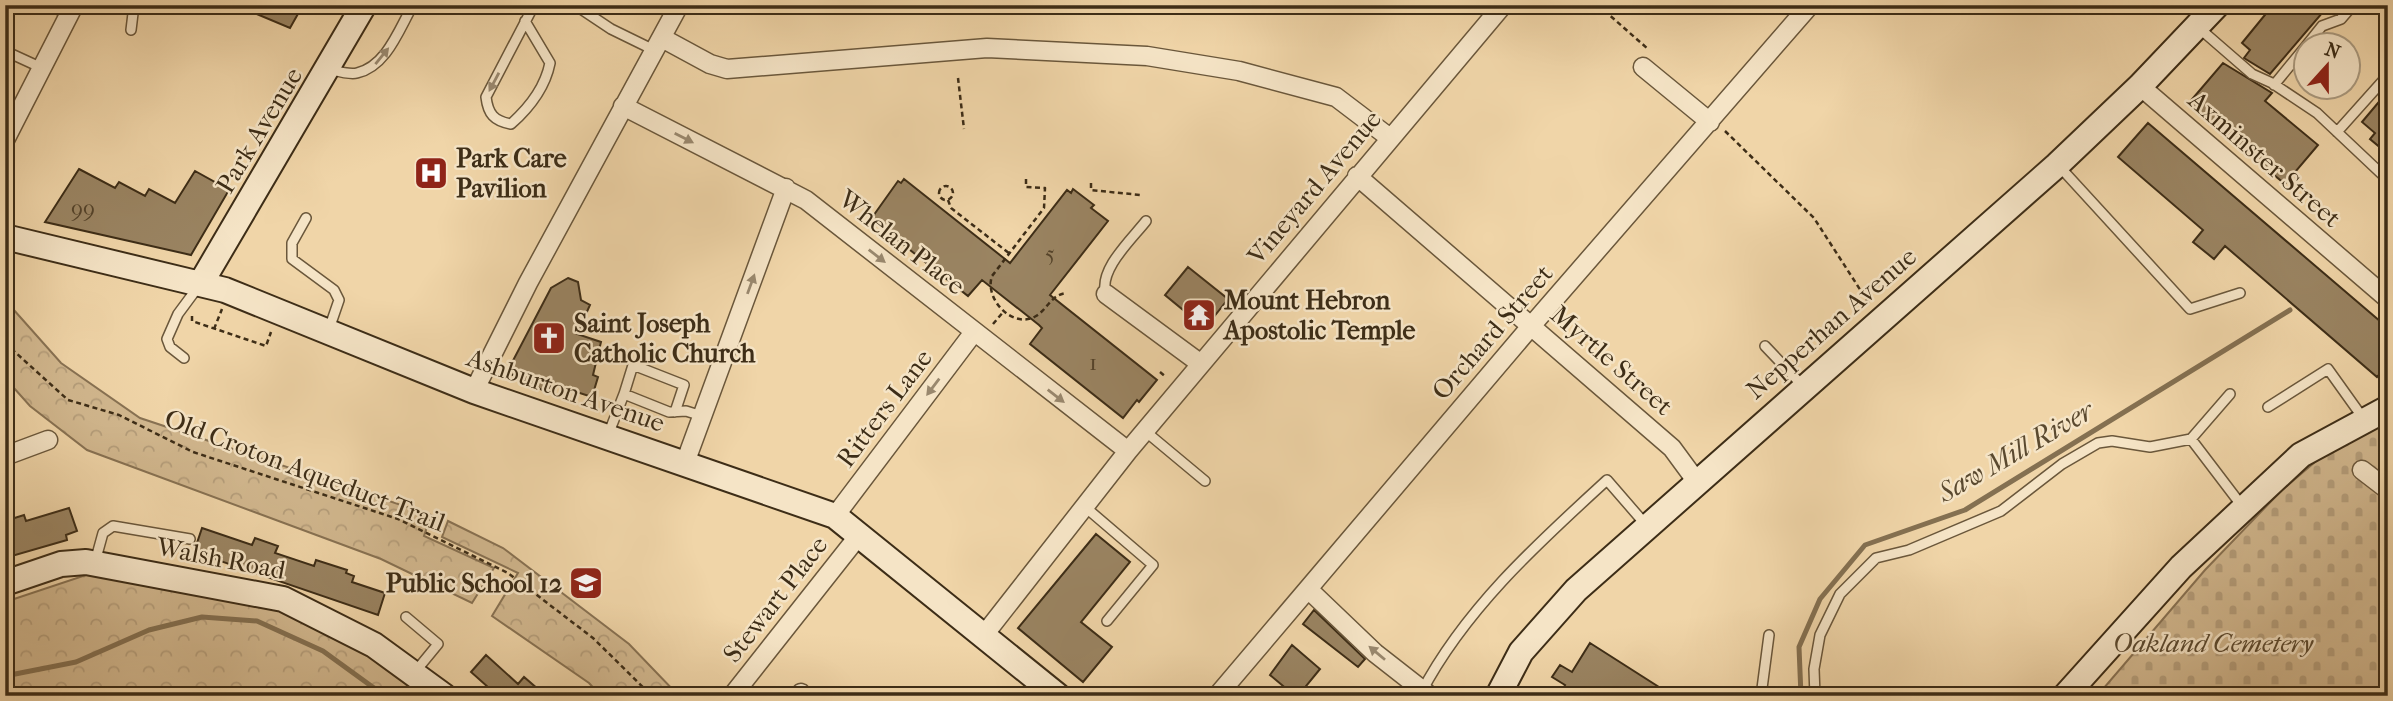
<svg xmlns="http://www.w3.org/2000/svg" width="2393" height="701" viewBox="0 0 2393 701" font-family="'IM FELL French Canon',serif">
	<defs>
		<pattern id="cemetery-stones" width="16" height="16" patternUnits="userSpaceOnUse" patternTransform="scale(1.75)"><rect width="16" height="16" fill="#d2b88f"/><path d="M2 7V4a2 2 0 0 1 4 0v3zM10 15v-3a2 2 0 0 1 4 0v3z" fill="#b59e7b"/></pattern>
		<pattern id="park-crowns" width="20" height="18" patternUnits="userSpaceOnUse" patternTransform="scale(1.75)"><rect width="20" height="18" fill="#d2b88f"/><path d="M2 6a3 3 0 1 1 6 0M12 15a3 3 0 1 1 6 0" fill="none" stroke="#b59e7b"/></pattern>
	</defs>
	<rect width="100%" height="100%" fill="#f0d5a8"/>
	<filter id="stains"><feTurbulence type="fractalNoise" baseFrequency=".00286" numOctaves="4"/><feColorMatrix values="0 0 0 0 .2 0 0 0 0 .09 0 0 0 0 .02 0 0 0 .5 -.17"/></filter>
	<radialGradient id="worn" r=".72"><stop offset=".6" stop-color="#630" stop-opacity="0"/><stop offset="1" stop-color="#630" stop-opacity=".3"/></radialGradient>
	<path fill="url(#cemetery-stones)" stroke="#887253" stroke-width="2" d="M2388,418V696H2097L2205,570L2281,491L2335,445Z"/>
	<path fill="url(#park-crowns)" stroke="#887253" stroke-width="2" d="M5,300L61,363L140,418L431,515L424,536L494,568L472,603L381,559L87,450L30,406L5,378Z
		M448,521L503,548L629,644L679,696H601L589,683L492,616L518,573L442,537Z
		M92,573L283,603L385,659L432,696H5V602Z"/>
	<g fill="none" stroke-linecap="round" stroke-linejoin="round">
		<path stroke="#847051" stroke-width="5" d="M5,676L76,662L149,630L202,617L257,621L323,651L385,696
			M1801,696L1799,647L1820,599L1865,545L1965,510L2290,310"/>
	</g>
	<path fill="#9a8462" stroke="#3d2d17" stroke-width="2" d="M235,5H303L290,28Z
		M2273,5H2329L2270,74L2244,58L2250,50L2242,43Z
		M2223,63L2272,93L2265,101L2318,145L2285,184L2188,104Z
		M2388,91V154L2370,139L2375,133L2362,122Z
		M2148,123L2388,328V365L2377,377L2225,246L2214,259L2193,242L2203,230L2118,157Z
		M79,169L115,188L119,182L145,196L149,189L175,203L195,171L229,190L191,255L45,222Z
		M904,179L1010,263L1067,190L1071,193L1073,189L1094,205L1091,208L1108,221L1050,295L1157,380L1139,402L1137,400L1123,418L1030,344L1042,328L1039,325L982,280L968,296L871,219L898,181L901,183Z
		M1188,267L1228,299L1205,328L1165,295Z
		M568,278L578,282L581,300L590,305L577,334L601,342L593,375L598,377L592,397L552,384L548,393L507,372L551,288Z
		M69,508L77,531L66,535L67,540L5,558V521L24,515L26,521Z
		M202,528L252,545L255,538L278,546L275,553L314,566L316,560L347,570L346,573L354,576L352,582L385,593L378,615L194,552Z
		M1096,534L1130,562L1081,622L1112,647L1083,682L1018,628Z
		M1314,610L1365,659L1358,667L1303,624Z
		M1590,643L1673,696H1558L1565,685L1552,677L1560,665L1572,672Z
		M1292,645L1320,669L1306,686L1318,696H1295L1270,675Z
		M486,655L518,684L524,677L546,696H498L471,672Z"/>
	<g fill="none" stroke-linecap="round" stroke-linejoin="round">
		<g stroke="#6a573b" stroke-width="12">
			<path id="lane" d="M51,5L69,16
				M511,5L517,9L555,5
				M575,5L611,29L656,51
				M525,21L550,63C545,88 529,108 511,124C494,121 488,114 486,97L533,7
				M2199,28L2252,74L2272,83L2317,113L2388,180
				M131,30L134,5
				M2306,46L2322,26L2341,19L2353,5
				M5,51L42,68
				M329,69C337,71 349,75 357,73C387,66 399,29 413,5
				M2274,85L2306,46
				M2337,132L2388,75
				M2059,166L2190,309L2240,293
				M306,218L292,243V259L334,290L339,300L328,332
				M1106,294C1098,270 1132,239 1146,221
				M1765,346L1802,385
				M184,358L170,347L167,339L178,314L198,287
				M624,394L633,365L684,385L675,412
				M2230,394L2191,439L2242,506
				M2268,407L2328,369L2363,418
				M1145,431L1205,481
				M608,435L624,394L669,412L686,411L702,416
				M1084,506L1153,565L1107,621
				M95,562L103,533L113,526L190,539
				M406,617L438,644L415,672
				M1421,693C1465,609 1537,544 1607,480L1646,525
				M1761,696L1769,635
				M1815,696L1814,669L1820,635L1840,594L1876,558L1909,550L2001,511L2062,464L2098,443L2112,441L2150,447L2191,439"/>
		</g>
		<g stroke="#6a573b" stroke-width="21">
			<path id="street" d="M662,38L710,64L727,69L987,48L1147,56L1239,71L1336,97L1390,138
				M1643,67L1710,122
				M2140,86L2388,299
				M623,106L806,200L1128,451
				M5,140L74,5
				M1357,176L1672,448L1697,482
				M1106,294L1201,364
				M474,391L528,283L679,5
				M5,456L48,440
				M685,463L786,188
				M2362,470L2388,490
				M835,516L974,332
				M1308,589L1375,653L1430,696
				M984,635L1128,451L1503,5
				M801,693L803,696
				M732,696L860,534
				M1217,696L1532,325L1810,5"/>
		</g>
		<g stroke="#3d2d17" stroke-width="28">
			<path id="secondary" d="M5,237L225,290L474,391L835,516L1058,696
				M201,283L364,5
				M5,583L61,564L86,562L283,599L374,645L444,696
				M1498,696L1521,652L1576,590L2057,165L2140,86L2217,5
				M2065,696L2181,567L2301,455L2388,408"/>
		</g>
		<path stroke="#3d2d17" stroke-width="2.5" stroke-dasharray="5 3.5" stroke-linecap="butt" d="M1598,5L1648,49
			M958,78L964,129
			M1725,131L1814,218L1870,305
			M1026,179V187L1045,188L1044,208L992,276C984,299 1013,330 1036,316C1049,308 1050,295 1067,293
			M1091,183V190L1140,195
			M939 193a7 7 0 1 1 14 0a7 7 0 1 1-14 0Z
			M948,200L951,208L1010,254
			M192,316V321L266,346L271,332
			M993,324L1004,311
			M214,329L222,309
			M5,343L68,400L119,415L193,452L398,519L508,573L593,638L652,696
			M1160,372L1166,377"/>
		<use href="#lane" stroke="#f5e4c6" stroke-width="9"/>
		<use href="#street" stroke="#f5e4c6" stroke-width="18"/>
		<use href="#secondary" stroke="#f5e4c6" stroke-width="24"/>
	</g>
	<defs><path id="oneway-solid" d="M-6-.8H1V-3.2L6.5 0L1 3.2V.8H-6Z" transform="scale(1.75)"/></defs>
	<g fill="#99886e">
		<use href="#oneway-solid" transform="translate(382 56) rotate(-51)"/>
		<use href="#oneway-solid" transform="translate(494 82) rotate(118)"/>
		<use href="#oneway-solid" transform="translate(684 138) rotate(27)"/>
		<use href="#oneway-solid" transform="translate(877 256) rotate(38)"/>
		<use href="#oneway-solid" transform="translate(751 284) rotate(-70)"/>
		<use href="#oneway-solid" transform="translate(933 387) rotate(127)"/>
		<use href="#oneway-solid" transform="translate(1056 396) rotate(38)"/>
		<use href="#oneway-solid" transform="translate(1377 653) rotate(-140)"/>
	</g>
	<defs>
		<g id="hospital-square" transform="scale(1.75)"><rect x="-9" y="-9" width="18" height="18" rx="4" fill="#8f2418" stroke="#f5e4c6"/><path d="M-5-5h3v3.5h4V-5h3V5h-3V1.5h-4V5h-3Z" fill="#fff"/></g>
		<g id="temple-square" transform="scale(1.75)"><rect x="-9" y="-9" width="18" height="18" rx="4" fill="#8f2418" stroke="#f5e4c6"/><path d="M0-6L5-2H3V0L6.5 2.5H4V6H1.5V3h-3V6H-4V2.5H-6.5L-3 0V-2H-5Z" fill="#fff"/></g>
		<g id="church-square" transform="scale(1.75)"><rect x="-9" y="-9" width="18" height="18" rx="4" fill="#8f2418" stroke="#f5e4c6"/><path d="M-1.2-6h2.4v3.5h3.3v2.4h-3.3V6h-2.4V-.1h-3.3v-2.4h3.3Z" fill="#fff"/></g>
		<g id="school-square" transform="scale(1.75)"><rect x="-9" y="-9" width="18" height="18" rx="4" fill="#8f2418" stroke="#f5e4c6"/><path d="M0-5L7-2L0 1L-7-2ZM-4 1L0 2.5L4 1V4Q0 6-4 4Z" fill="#fff"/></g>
	</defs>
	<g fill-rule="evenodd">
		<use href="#hospital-square" x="431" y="173"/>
		<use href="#temple-square" x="1199" y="315"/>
		<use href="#church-square" x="549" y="338"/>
		<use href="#school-square" x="586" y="583"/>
	</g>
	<g text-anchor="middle" stroke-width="5" stroke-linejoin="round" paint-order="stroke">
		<g font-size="23" fill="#54432a">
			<text x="83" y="216">99</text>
			<text x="1050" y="261">5</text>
			<text x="1093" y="370">1</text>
		</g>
		<g font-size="26" fill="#3d2d17" stroke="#f5e4c6">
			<text transform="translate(259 130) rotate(-59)" y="9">Park Avenue</text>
			<text transform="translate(2265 159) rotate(41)" y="9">Axminster Street</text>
			<text transform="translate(1314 187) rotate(-50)" y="9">Vineyard Avenue</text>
			<text transform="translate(902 242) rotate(38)" y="9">Whelan Place</text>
			<text transform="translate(1831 323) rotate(-41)" y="9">Nepperhan Avenue</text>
			<text transform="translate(1492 332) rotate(-49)" y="9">Orchard Street</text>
			<text transform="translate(1612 360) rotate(41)" y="9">Myrtle Street</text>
			<text transform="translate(566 390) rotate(19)" y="9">Ashburton Avenue</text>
			<text transform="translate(884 408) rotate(-53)" y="9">Ritters Lane</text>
			<text transform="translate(305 470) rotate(21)" y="9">Old Croton Aqueduct Trail</text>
			<text transform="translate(221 558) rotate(11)" y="9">Walsh Road</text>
			<text transform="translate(775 599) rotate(-52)" y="9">Stewart Place</text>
		</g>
		<g font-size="26" font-weight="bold" fill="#3d2d17" stroke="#f5e4c6" text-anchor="start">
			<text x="456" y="167">Park Care<tspan x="456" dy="30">Pavilion</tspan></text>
			<text x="1224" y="309">Mount Hebron<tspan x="1224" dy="30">Apostolic Temple</tspan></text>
			<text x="574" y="332">Saint Joseph<tspan x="574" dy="30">Catholic Church</tspan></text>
			<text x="562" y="592" text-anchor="end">Public School 12</text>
		</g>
		<g font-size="26" font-style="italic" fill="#5b492f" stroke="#f5e4c6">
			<text x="2213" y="652">Oakland Cemetery</text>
		</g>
		<g font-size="28" font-style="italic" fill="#5a492f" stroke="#f5e4c6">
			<text transform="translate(2015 451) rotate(-30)" y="10">Saw Mill River</text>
		</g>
	</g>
	<rect width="2393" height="701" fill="none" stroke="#f0d5a8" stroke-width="28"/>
	<rect x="7" y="7" width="2379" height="687" fill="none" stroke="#3d2d17" stroke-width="3.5"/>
	<rect x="14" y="14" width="2365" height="673" fill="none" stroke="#3d2d17" stroke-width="2"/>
	<g transform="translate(2327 66) rotate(21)"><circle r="33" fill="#f5e4c6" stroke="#ab9b80" stroke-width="2"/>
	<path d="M0-5L12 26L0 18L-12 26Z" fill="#8f2418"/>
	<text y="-10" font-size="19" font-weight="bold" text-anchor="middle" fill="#3d2d17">N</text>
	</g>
	<rect width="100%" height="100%" filter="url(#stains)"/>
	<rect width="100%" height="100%" fill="url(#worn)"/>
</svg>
